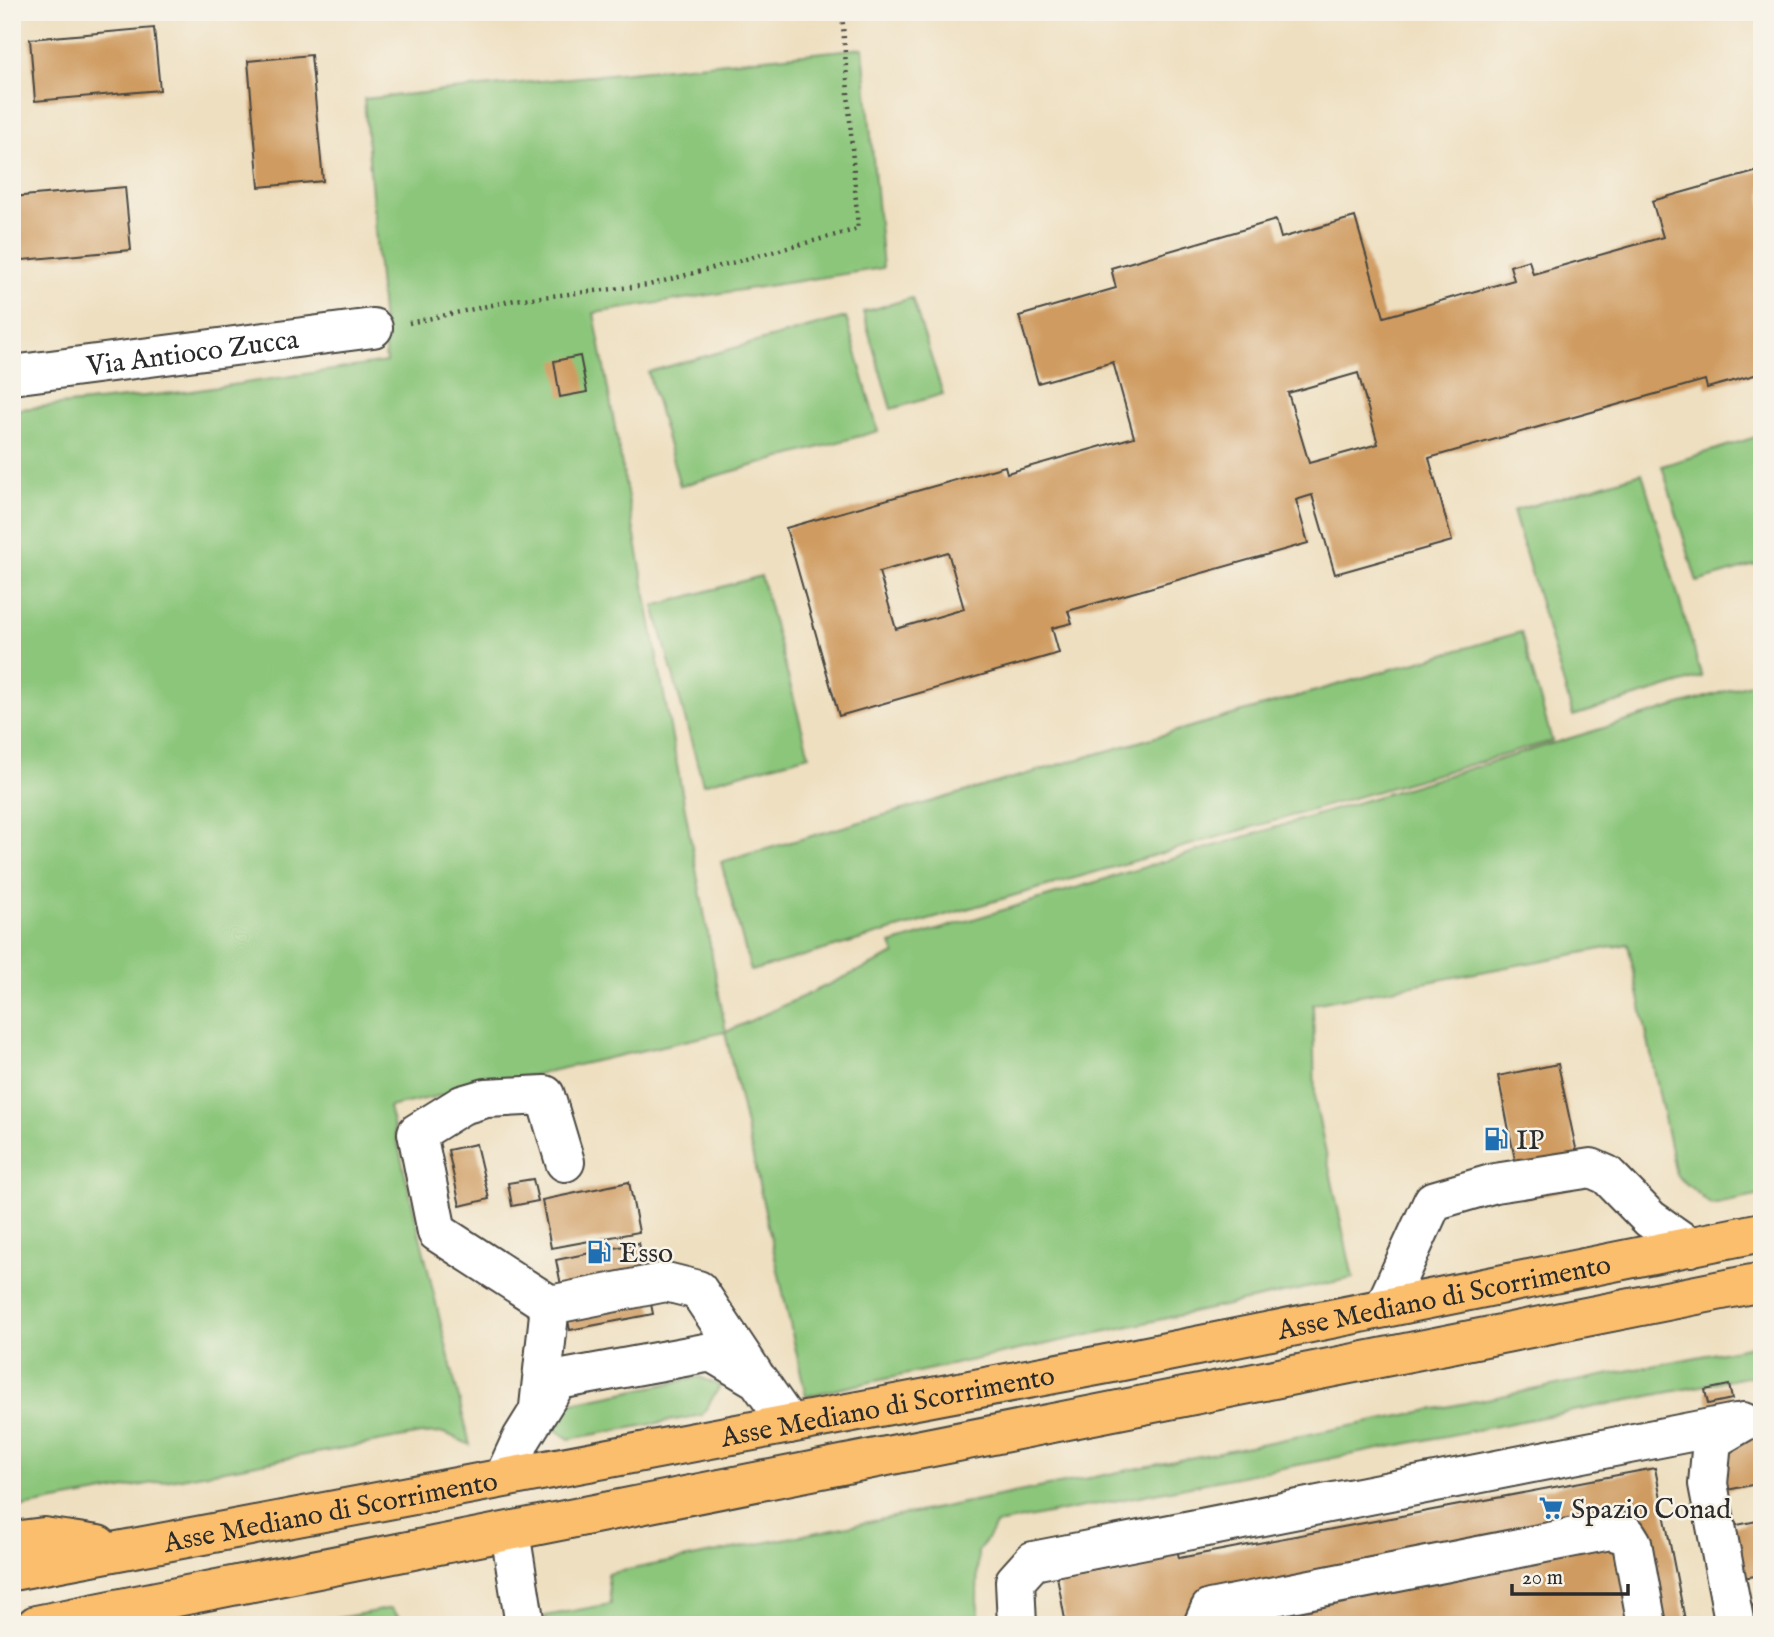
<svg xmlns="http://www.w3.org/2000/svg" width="1774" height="1637" viewBox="0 0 1774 1637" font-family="'IM FELL English',serif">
	<rect width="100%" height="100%" fill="#f7f3e8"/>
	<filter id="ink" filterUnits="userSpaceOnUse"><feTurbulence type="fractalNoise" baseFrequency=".0143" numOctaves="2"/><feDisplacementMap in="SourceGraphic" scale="14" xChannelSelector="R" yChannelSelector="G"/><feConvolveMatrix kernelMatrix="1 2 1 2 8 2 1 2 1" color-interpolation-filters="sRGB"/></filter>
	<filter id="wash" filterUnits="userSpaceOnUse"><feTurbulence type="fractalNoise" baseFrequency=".00686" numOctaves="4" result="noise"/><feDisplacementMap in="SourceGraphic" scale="28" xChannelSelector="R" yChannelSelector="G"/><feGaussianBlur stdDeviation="1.57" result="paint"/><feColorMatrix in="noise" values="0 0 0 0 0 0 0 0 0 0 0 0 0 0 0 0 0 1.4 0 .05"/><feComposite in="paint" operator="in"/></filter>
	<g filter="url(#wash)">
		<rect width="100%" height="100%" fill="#eedfc0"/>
		<path fill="#8bc67a" stroke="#5b7852" stroke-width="2" d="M863,48L883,268L594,313L726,1032L895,954L891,944L1762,680V1195L1711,1205L1676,1175L1628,944L1313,1004L1315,1102L1353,1278L806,1396L725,1032L389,1107L470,1445L445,1433L421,1434L12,1509V410L192,391L386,362L364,99Z
			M912,298L943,394L891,409L863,312Z
			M846,317L878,431L680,486L648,372Z
			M1762,435V563L1697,582L1662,466Z
			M1642,473L1702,677L1573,716L1513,511Z
			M761,576L809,755L703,784L654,606Z
			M1521,632L1552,741L751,971L721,862Z
			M1762,1344V1374L997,1524L978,1552L977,1601L981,1625H548L545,1616L611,1604L607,1574Z
			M700,1377L720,1386L702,1415L569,1439L547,1424L563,1405Z
			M391,1608L406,1625H304Z"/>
		<g id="blocks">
			<path fill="#cf9b60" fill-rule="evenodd" d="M154,28L160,90L35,101L30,39Z
				M311,55L323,181L259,187L248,61Z
				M1762,170V373L1707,388L1705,380L1429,458L1452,541L1335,574L1312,495L1296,500L1308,543L1068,611L1072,623L1052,628L1059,653L839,716L786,528L1005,466L1007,473L1134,437L1113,362L1038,383L1019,316L1116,288L1111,268L1276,220L1281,238L1355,217L1384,317L1514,280L1510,266L1529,260L1533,274L1663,237L1652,201ZM1358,373L1378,444L1309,463L1288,393ZM948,552L964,609L896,629L879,572Z
				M125,187L131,250L12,261V197Z
				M580,356L587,392L560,397L554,361Z
				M1558,1064L1584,1186L1523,1199L1498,1076Z
				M476,1144L489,1199L460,1206L448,1150Z
				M533,1179L538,1201L512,1206L508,1183Z
				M629,1182L639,1232L551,1248L542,1200Z
				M639,1243L653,1314L570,1330L556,1260Z
				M1729,1385L1732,1399L1708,1404L1705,1390Z
				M1762,1428V1483L1727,1490L1717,1437Z
				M1655,1468L1686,1625H1066L1057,1576L1116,1565V1560L1177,1549L1179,1558Z
				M1762,1520V1575L1742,1578L1732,1526Z
				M1762,1604V1625H1748L1744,1607Z"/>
		</g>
	</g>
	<g filter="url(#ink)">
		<use href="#blocks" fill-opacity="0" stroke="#484641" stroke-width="2"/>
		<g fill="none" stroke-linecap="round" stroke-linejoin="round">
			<g stroke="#484641" stroke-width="42">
				<g id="minor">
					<path id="s1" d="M12,375L373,328"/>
					<path d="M550,1305L437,1232L417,1133L462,1105L486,1098L545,1095L565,1162"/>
					<path d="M1384,1308L1433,1201L1495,1183L1591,1168L1607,1175L1650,1219L1690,1247"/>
					<path d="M539,1407L550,1305L666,1282L698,1290L753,1373"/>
					<path d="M504,1477L522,1438L558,1380L711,1352L758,1380L789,1424"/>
					<path d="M510,1532L525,1625"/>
					<path d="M1017,1625L1015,1581L1033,1561L1736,1423"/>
					<path d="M1203,1625L1210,1609L1610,1530L1627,1535L1632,1543L1647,1625"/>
					<path d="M1735,1625L1708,1484L1712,1440L1743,1422"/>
				</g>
			</g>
			<g stroke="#484641" stroke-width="42">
				<g id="highway">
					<path d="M12,1541L44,1537L98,1545"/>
					<path id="s2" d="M12,1571L1112,1363L1762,1232"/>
					<path d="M36,1625L1762,1282"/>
				</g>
			</g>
			<path stroke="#484641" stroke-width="4.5" stroke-dasharray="2 5" stroke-linecap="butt" d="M409,323L515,300L649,285L858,229L842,12"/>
			<use href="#minor" stroke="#fff" stroke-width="38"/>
			<use href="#highway" stroke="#fabe6d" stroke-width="38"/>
		</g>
	</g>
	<defs>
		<g id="fuel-bare" transform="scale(1.89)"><path d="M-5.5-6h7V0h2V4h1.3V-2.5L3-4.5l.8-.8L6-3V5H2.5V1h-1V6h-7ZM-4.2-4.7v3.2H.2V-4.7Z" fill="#1f6fb2" stroke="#f7f3e8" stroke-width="2.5" paint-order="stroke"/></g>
		<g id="supermarket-bare" transform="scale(1.89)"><path d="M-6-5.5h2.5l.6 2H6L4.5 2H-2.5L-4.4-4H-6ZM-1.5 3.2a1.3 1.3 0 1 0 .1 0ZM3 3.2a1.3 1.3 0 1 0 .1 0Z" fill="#1f6fb2" stroke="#f7f3e8" stroke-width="2.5" paint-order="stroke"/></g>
	</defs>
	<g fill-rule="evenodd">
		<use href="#fuel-bare" x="1496" y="1139"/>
		<use href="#fuel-bare" x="599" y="1252"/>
		<use href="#supermarket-bare" x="1551" y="1508"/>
	</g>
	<g text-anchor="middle" stroke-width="5" stroke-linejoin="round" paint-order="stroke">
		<g font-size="28" fill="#2b2b2b" stroke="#f7f3e8">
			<text dy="10" stroke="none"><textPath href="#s1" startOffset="182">Via Antioco Zucca</textPath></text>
			<text dy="10" stroke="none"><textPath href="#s2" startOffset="1458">Asse Mediano di Scorrimento</textPath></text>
			<text dy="10" stroke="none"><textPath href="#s2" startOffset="891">Asse Mediano di Scorrimento</textPath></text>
			<text dy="10" stroke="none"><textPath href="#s2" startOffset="324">Asse Mediano di Scorrimento</textPath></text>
		</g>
		<g font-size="28" fill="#2b2b2b" stroke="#f7f3e8" text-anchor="start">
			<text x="1516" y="1149">IP</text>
			<text x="619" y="1262">Esso</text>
			<text x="1571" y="1518">Spazio Conad</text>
		</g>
	</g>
	<rect width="1774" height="1637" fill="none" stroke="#f7f3e8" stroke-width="42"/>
	<path d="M1512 1584v10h116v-10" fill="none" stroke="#2b2b2b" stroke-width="3.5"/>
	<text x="1522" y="1584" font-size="21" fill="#2b2b2b" stroke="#f7f3e8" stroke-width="5" paint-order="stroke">20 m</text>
</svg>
